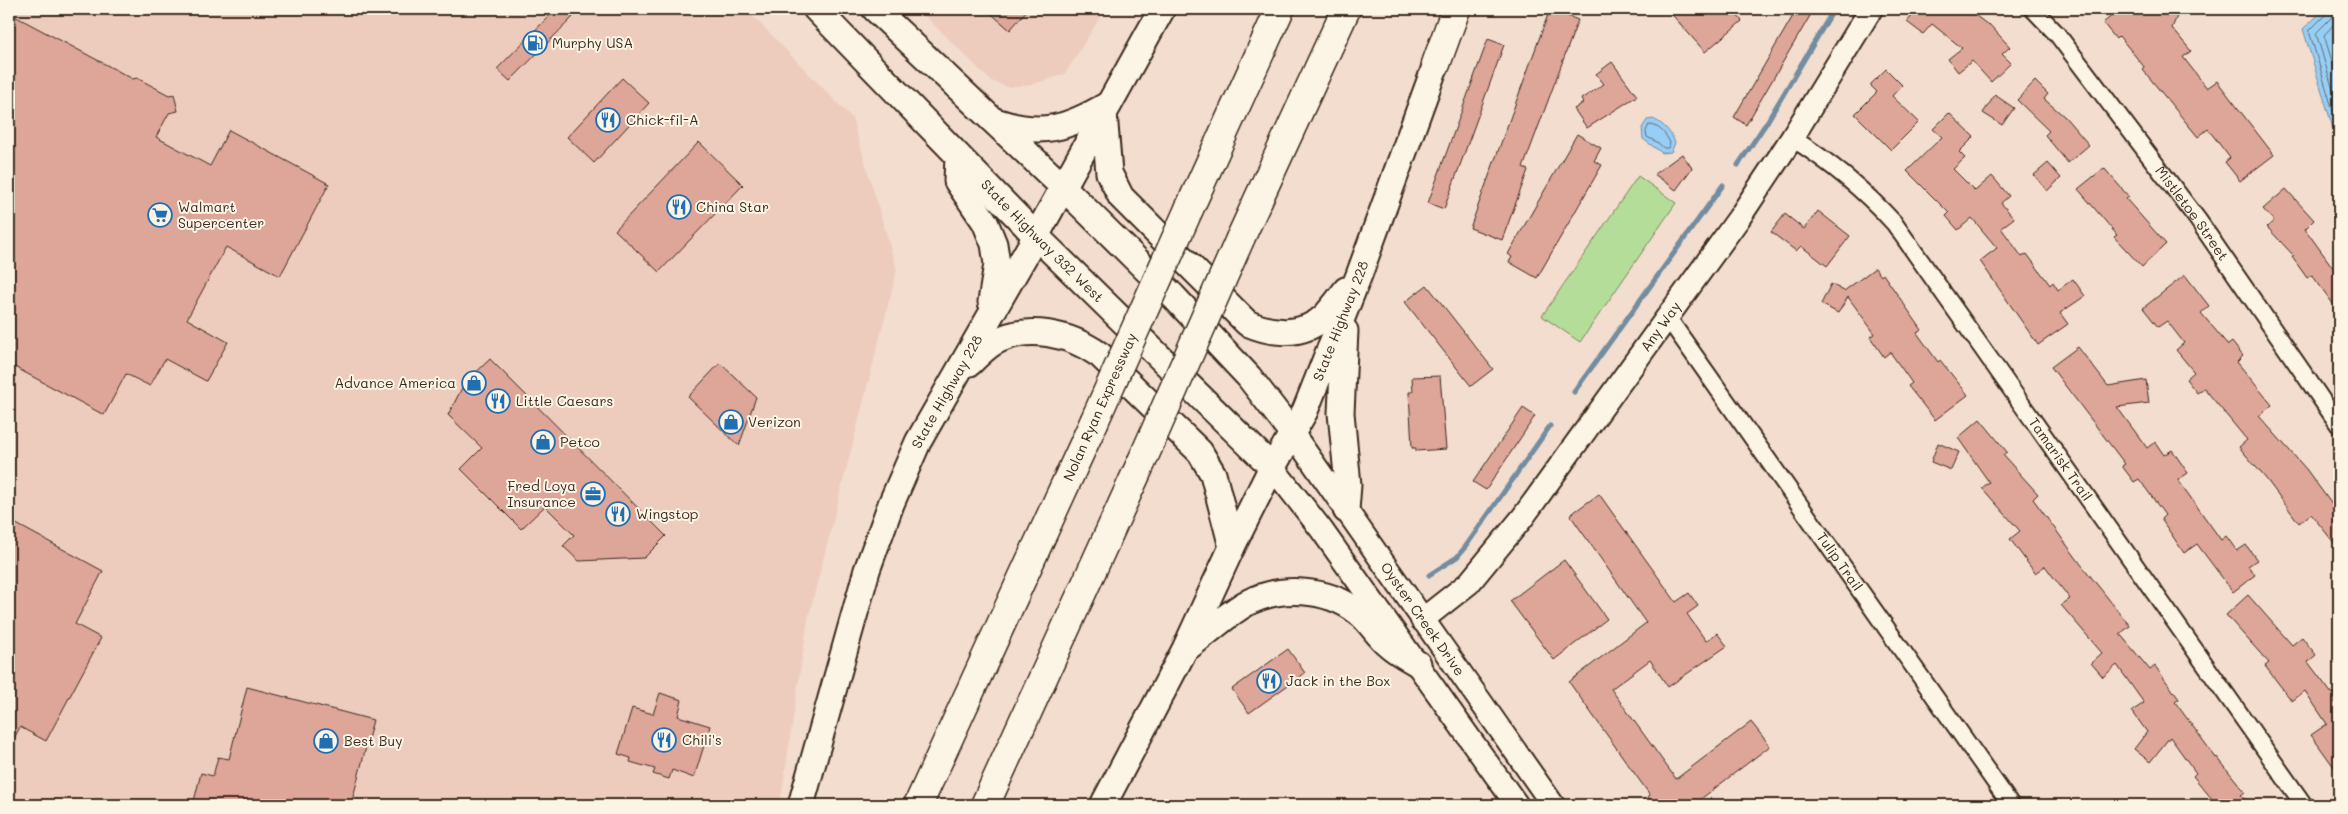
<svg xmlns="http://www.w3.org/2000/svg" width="2348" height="814" viewBox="0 0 2348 814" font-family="Mali,sans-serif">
	<rect width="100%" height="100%" fill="#f3ddce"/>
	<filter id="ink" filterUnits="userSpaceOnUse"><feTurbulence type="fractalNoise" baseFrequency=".02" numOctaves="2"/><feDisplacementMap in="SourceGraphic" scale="10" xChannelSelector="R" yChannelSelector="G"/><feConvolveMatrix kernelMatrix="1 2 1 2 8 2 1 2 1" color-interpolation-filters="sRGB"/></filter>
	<g filter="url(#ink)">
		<path fill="#edccbe" d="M9,9H746L852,118L897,270L808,619L780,805H9Z
			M918,9H1105L1065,74L1031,85L1008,87L991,81Z"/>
		<path fill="#b4dd99" stroke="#78845c" d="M1638,176L1676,203L1580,342L1542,316Z"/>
		<path fill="#97cef6" stroke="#728ca0" d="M2325,9H2339V148L2303,29Z
			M1653,119C1663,123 1672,133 1675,143L1671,152L1662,153L1643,139L1642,128L1647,120Z"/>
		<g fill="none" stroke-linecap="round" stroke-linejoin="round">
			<path stroke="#606c74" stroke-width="1" d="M2328,9L2326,14L2309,31L2339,131
				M2334,9L2332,17L2316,33L2339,110
				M2339,19L2324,35L2339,84
				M1649,125C1658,124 1667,135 1670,143L1668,148H1664L1657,142L1647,137L1646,132Z"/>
			<path stroke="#728ca0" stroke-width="5" d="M1738,165L1767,122L1834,9
				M1574,392L1723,185
				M1429,575L1457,557L1466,546L1550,426"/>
		</g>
		<path fill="#dea599" stroke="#3b2a1e" d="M556,9H564L573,17L510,81L497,69Z
			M986,9H1028L1010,30Z
			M1550,9L1578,20L1523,168L1528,170L1502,240L1470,228Z
			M1667,9H1732L1742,21L1705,52Z
			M1797,9H1814L1746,125L1734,117Z
			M1912,9H1967L1988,25L1989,24L2010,47L2002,54L2011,63L1991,82L1972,61L1958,72L1948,59L1962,48L1932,24L1923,34L1907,22L1916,11Z
			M2120,9H2180L2172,28L2191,51L2183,57L2207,88L2217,81L2274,155L2240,181L2225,162L2230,158L2208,129L2198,137L2143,70L2145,68L2119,36L2116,39L2103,23Z
			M9,13L133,79L137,78L169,95L174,94L178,111L169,113L156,137L210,166L229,130L329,184L280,276L226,247L187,319L228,342L206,381L165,359L150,386L126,374L104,415L9,364Z
			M1488,39L1504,45L1444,209L1428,203Z
			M1612,62L1637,96L1587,128L1574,109L1583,103L1581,99L1604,84L1596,74Z
			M1886,69L1902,85L1892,96L1919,122L1891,150L1855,114L1877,92L1870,85Z
			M622,78L649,103L594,163L567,137Z
			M2035,81L2048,94L2044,99L2065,117L2089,145L2068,163L2045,135L2049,131L2017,100Z
			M1995,95L2014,108L2002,125L1983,113Z
			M1949,113L1974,137L1959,152L1965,158L1953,169L1975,191L1992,176L2009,196L2001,203L2014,218L2001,228L2022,257L2027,254L2050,285L2053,282L2058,290L2073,279L2085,296L2060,313L2068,324L2038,345L1980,261L1997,248L1972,218L1958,230L1946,216L1949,213L1907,171L1942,137L1933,129Z
			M1577,134L1601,148L1594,161L1602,165L1537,278L1509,262L1512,257L1508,254Z
			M699,142L743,185L659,272L615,230Z
			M1682,154L1692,168L1676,190L1654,174Z
			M2048,163L2061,178L2047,191L2034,175Z
			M2104,168L2129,197L2126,199L2166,244L2142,267L2114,237L2117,235L2078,189Z
			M2286,189L2314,220L2305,229L2339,276V312L2312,275L2307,278L2292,257L2294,256L2267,227L2274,221L2263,209Z
			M1818,211L1850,236L1827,266L1801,246L1796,251L1771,232L1785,214L1804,229Z
			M1875,268L1881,276L1883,274L1922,330L1917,333L1938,362L1940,360L1968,395L1935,420L1908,386L1912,383L1890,352L1884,357L1870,337L1875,334L1848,297L1838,313L1821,304L1831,284L1844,291Z
			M2185,275L2209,306L2201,313L2228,345L2232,342L2243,356L2237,362L2272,405L2259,416L2306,469L2339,514V549L2311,514L2299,523L2267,480L2239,447L2247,440L2204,388L2197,393L2186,379L2194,372L2176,350L2184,343L2167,321L2158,327L2143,308Z
			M1427,285L1493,369L1471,386L1405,302Z
			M2078,347L2108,386L2146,380L2149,403L2117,407L2147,448L2155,442L2164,455L2172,450L2188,473L2178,480L2221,540L2226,536L2237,551L2246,545L2257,560L2248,566L2255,575L2233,592L2197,544L2184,553L2161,519L2165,515L2139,479L2134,482L2122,466L2125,464L2051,367Z
			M490,359L666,536L644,558L579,561L563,546L574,535L545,506L521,529L461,469L482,448L448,415L464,384Z
			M720,363L756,397L739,446L688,397Z
			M1440,376L1446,449L1416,451V448H1412L1409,392H1413L1412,377Z
			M1523,408L1535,416L1486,490L1473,482Z
			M1980,419L2007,452L2003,455L2038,494L2033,499L2080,563L2130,626L2120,634L2150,670L2155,666L2179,699L2175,702L2216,758L2217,757L2245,792L2241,795L2251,805H2217L2193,776L2196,773L2170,737L2150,762L2134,749L2147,732L2132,711L2144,703L2117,665L2103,677L2091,663L2102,653L2061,605L2070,599L2045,566L2035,573L2010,539L2020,531L1982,488L1989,482L1958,438Z
			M1938,443L1959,452L1951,470L1931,462Z
			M1599,494L1676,602L1689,593L1698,606L1687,614L1706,641L1717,633L1727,646L1668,687L1650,660L1611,689L1676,779L1751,722L1770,746L1693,805H1655L1648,797L1650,795L1569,682L1646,623L1570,515Z
			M9,520L103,571L75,624L101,638L46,741L20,727L9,748Z
			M1564,560L1607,619L1554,660L1510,601Z
			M2248,595L2292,645L2302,637L2316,655L2308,662L2332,694L2339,689V774L2311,735L2327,724L2305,691L2292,701L2265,666L2269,663L2226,615Z
			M1288,649L1305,673L1249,713L1232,689Z
			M247,687L373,720L351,805H193L201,773L213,776L218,757L229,759Z
			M660,693L682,700L678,716L710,726L694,778L672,770L669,779L653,774L655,769L630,762L631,758L618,754L632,708L653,714Z"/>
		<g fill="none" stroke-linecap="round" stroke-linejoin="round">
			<g stroke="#3b2a1e" stroke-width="20">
				<g id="street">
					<path id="s1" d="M2033,9L2057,34L2198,220L2339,425"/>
					<path id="s2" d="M1792,138C1830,162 1864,190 1894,223L2304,805"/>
					<path id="s3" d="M1668,318L2011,805"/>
				</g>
			</g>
			<g stroke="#3b2a1e" stroke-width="26">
				<g id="secondary">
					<path id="s4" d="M1293,434L1553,805"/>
					<path d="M1273,468L1321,529L1517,805"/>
					<path id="s5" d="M1422,620L1469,583L1523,517L1739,218L1792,138L1871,9"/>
				</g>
			</g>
			<g stroke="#3b2a1e" stroke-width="29">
				<g id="primary">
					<path id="s6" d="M816,9L1036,236L1273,468"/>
					<path d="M875,9L1063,187L1173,296L1249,377L1293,434"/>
					<path d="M1104,113L1109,173L1121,197L1247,323C1272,334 1302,337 1324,317C1332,309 1339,299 1346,290"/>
					<path d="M995,121C1042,137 1068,128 1109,104"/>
					<path d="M958,156L957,181L985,222L994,244L997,264L991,302"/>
					<path d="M1345,331L1341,413L1348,485L1346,510"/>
					<path d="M970,363C977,356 985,348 993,343C1027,323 1070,334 1100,355L1200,452L1213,474L1232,547"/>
					<path d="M1187,648C1206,634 1225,616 1245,604C1279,585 1327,588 1358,612C1370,621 1377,636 1389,645C1397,652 1408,658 1418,664"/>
					<path id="s7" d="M801,805L867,570L891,504L918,442L1036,236L1162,9"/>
					<path id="s8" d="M1103,805L1185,649L1232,547L1267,477L1305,411L1359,275L1436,64"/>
				</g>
			</g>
			<g stroke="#3b2a1e" stroke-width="31">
				<path id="highway" d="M1436,64L1456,9
					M1189,209L1280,9
					M1240,239L1346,9
					M918,805L1094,422
					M985,805L1142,461"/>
			</g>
			<use href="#street" stroke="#fcf5e5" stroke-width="16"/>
			<use href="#secondary" stroke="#fcf5e5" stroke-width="22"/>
			<use href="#primary" stroke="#fcf5e5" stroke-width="25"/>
			<use href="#highway" stroke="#fcf5e5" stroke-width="28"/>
			<g stroke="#3b2a1e" stroke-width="31" stroke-linecap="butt">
				<path id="highway-bridge" d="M1094,422L1189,209
					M1142,461L1240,239"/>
			</g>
			<use href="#highway-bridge" stroke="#fcf5e5" stroke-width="28"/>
		</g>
	</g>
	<defs>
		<g id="fuel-ring" transform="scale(1.25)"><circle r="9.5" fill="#fcf5e5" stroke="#1f6fb2" stroke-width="1.5"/><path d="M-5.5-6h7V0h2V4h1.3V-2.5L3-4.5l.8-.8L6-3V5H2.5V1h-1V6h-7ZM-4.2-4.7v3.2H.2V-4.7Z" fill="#1f6fb2"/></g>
		<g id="restaurant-ring" transform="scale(1.25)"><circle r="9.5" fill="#fcf5e5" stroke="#1f6fb2" stroke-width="1.5"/><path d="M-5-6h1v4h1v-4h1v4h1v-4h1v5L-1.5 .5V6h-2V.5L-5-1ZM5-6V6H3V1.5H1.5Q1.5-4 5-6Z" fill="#1f6fb2"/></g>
		<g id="supermarket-ring" transform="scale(1.25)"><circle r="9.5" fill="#fcf5e5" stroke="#1f6fb2" stroke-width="1.5"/><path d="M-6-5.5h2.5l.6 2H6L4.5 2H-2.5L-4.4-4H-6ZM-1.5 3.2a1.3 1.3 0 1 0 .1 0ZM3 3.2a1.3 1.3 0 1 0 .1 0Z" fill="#1f6fb2"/></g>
		<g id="shop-ring" transform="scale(1.25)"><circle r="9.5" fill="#fcf5e5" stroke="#1f6fb2" stroke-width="1.5"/><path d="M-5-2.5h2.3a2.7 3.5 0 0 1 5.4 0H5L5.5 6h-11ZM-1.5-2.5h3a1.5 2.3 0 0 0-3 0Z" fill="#1f6fb2"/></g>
		<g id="office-ring" transform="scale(1.25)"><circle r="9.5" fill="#fcf5e5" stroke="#1f6fb2" stroke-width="1.5"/><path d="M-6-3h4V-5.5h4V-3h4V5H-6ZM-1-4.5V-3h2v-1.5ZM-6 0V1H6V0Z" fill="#1f6fb2"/></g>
	</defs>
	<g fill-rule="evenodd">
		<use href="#fuel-ring" x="535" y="43"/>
		<use href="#restaurant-ring" x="608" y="120"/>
		<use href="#restaurant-ring" x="679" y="207"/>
		<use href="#supermarket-ring" x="160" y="215"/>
		<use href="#shop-ring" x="474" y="383"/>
		<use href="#restaurant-ring" x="498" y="401"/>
		<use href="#shop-ring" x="731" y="422"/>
		<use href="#shop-ring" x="543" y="442"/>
		<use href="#office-ring" x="593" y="494"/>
		<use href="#restaurant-ring" x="618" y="514"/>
		<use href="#restaurant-ring" x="1269" y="681"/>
		<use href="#restaurant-ring" x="664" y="740"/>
		<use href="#shop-ring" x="326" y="741"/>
	</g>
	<g text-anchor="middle" stroke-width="4" stroke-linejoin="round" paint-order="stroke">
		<g font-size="14" fill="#3b2a1e" stroke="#fcf5e5" text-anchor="start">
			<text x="552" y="48">Murphy USA</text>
			<text x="626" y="125">Chick-fil-A</text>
			<text x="178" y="212">Walmart<tspan x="178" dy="16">Supercenter</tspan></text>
			<text x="696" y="212">China Star</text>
			<text x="456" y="388" text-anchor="end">Advance America</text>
			<text x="516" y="406">Little Caesars</text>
			<text x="748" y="427">Verizon</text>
			<text x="560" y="447">Petco</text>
			<text x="576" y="491" text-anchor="end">Fred Loya<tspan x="576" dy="16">Insurance</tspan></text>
			<text x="636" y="519">Wingstop</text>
			<text x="1286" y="686">Jack in the Box</text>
			<text x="682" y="745">Chili's</text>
			<text x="344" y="746">Best Buy</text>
		</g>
		<g font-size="14" fill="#3b2a1e" stroke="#fcf5e5">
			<text dy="5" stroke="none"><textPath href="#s1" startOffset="259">Mistletoe Street</textPath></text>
			<text dy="5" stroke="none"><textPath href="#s6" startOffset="324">State Highway 332 West</textPath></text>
			<text dy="5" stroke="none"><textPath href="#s8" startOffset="540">State Highway 228</textPath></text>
			<text dy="5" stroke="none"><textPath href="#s5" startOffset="380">Any Way</textPath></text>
			<text dy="5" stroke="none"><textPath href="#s7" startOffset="440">State Highway 228</textPath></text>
			<text transform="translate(1100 407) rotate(-66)" y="5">Nolan Ryan Expressway</text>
			<text dy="5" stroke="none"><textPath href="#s2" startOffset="422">Tamarisk Trail</textPath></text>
			<text dy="5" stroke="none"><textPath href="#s3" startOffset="298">Tulip Trail</textPath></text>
			<text dy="5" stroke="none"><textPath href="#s4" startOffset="226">Oyster Creek Drive</textPath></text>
		</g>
	</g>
	<rect width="2348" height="814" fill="none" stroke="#fcf5e5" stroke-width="30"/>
	<rect x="15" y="15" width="2318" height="784" fill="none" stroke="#3b2a1e" stroke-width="2" filter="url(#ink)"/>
</svg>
